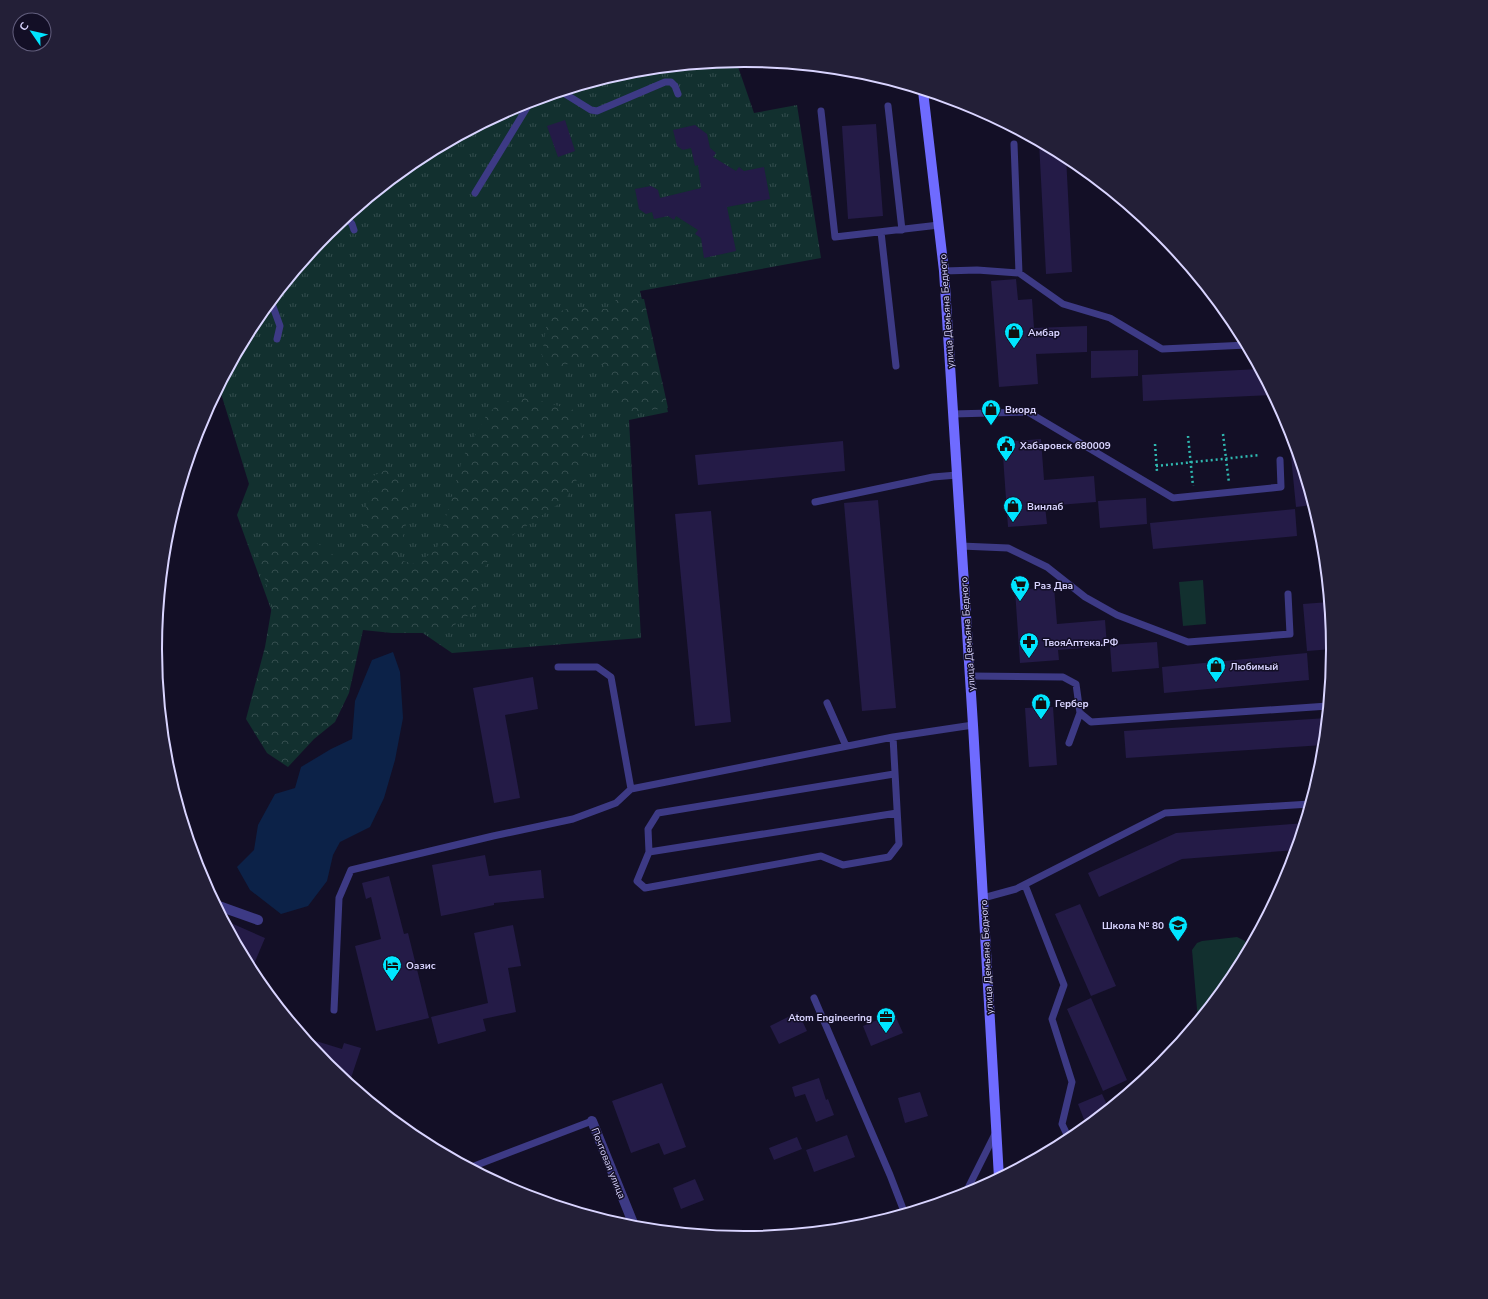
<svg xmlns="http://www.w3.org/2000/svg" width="1488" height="1299" viewBox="0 0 1488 1299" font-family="'Nunito Sans',sans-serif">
	<defs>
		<pattern id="grass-tufts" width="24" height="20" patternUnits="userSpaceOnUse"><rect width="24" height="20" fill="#12302f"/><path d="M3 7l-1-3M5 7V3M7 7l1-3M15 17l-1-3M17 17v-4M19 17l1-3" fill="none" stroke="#344d4e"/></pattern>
		<pattern id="forest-crowns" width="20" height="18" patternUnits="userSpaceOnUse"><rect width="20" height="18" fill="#12302f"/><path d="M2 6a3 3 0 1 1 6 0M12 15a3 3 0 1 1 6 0" fill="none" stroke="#344d4e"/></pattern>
	</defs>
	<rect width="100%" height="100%" fill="#130f26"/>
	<path fill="url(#grass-tufts)" d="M736,61L754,113L797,105L821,258L640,291L668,412L629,420L641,638L452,653L367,595L272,612L237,515L249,484L219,387L254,322L327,233L417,159L519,105L629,71Z"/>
	<path fill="url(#forest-crowns)" d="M618,298L644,299L668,408L625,413L611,398V378L600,361L578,360L550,371L542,355L548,315L574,307L607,309Z
		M526,397L577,411L589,458L566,499L492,549L483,573L475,611L443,633H392L363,630L349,693L335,722L314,739L288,767L267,753L246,719L265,647L272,606L254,538L306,537L317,543L340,560L361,541L371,477L392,467L411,504L397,560L417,564L437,548L463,457L486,416L498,404Z"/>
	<path fill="#12302f" d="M1203,580L1206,624L1183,626L1179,582Z
		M1237,937L1245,941L1249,949L1234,977L1198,1021L1192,950L1197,943L1202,941Z"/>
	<path fill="#0c2248" d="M393,652L400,672L403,718L395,760L384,798L370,827L340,842L333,855L327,881L308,906L281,914L250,890L237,867L254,850L258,825L275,794L295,788L301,767L331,749L352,739L355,701L372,660Z"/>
	<path fill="#241b47" d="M565,120L575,151L558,157L547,126Z
		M876,124L883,216L848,219L842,126Z
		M695,125L707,134L710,148L716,153L713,157L736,171L739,167L744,171L764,167L770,199L727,207L736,251L704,258L701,238L695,234L698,230L676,216L674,220L668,216L654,219L652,212L646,214L639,209L635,189L651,186L658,190L660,198L701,188L698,165L695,166L691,148L683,150L677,146L673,130Z
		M1039,142L1066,156L1072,272L1046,274Z
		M1016,279L1018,300L1032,299L1034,328L1087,326V352L1036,354L1038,384L999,387L991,281Z
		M1138,350V376L1091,378V351Z
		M1259,369L1273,395L1143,401L1142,375Z
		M1041,439L1044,480L1094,476L1096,502L1045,506L1047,524L1008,527L1002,442Z
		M843,441L845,471L698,485L695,455Z
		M1295,445L1313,505L1296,507L1290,446Z
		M1146,498L1147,524L1100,528L1098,501Z
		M878,500L896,708L862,711L844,503Z
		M1295,509L1297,536L1153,549L1150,523Z
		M711,511L731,722L695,726L675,514Z
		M1054,587L1057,624L1105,620L1107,646L1058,650L1059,660L1020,663L1015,590Z
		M1329,602L1333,649L1307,651L1303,604Z
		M1157,642L1159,668L1112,672L1110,645Z
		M1307,653L1309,680L1164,693L1162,667Z
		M533,677L538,709L505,715L520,798L494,803L473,688Z
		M1053,707L1057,765L1029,767L1025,708Z
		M1327,718L1324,745L1126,758L1124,731Z
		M1305,823L1296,850L1182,859L1099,897L1088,873L1176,833Z
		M485,855L489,876L541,870L544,898L494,903V905L441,916L432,865Z
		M389,876L404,934L408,933L429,1018L376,1031L355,946L381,939L371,897L366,899L362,883Z
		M1080,904L1116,986L1091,996L1055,914Z
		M224,920L265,938L251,971Z
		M513,925L521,966L508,968L516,1012L483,1019L486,1031L438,1044L431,1017L488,1003L474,933Z
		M1091,998L1127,1080L1103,1091L1067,1009Z
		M798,1012L807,1031L779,1044L770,1026Z
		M894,1013L903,1033L871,1046L863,1026Z
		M303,1037L342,1049L344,1043L361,1048L349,1084L327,1066Z
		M819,1078L826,1100L828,1099L834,1115L816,1122L805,1094L795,1097L792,1087Z
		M662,1083L686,1147L664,1155L659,1143L631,1153L612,1101Z
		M920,1092L928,1116L905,1123L898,1098Z
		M1102,1094L1109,1109L1087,1127L1078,1104Z
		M847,1135L855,1157L814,1172L806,1150Z
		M797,1137L802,1149L774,1160L769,1148Z
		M695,1179L704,1200L681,1209L673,1188Z"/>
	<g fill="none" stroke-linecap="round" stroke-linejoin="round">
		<path stroke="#2fb8b0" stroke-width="2.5" stroke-dasharray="2 3" stroke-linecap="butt" d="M1223,434L1229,483
			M1188,436L1193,486
			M1155,444L1157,472
			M1156,466L1260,455"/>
		<path stroke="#3d3a85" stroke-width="7" d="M562,92L591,110L597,111L665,82H671L675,86L678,94
			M888,106L902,230
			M821,111L835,237L939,225
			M1014,144L1019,273
			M475,193L531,101
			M346,217L352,224L354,230
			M881,232L896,366
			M944,271L977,270L1019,273L1063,304L1110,318L1162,349L1247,345
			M271,301L280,326L277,339
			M953,414L1028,412L1173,498L1281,487L1280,460
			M815,502L933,477L957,475
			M961,546L1008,548L1047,567L1085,597L1117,615L1188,642L1290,634L1288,594
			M558,667H597L611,677L631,789
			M970,676L1063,677L1076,684L1080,713L1069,743
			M827,703L846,746
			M1080,713L1091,722L1328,706
			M893,737L899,844L889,857L843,865L821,856L645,888L637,881L649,852L897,813
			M649,852L648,829L658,813L894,774
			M1025,885L1064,985L1052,1019L1072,1082L1062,1124L1070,1141
			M983,898L1016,889L1165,813L1310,804
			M814,998L890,1175L905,1214
			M334,1010L339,898L351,870L493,836L573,819L616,803L631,789L893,737L973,725
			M469,1168L592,1121
			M966,1195V1192L995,1134"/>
		<path stroke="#3d3a85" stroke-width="10" d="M216,905L258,920
			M592,1121L635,1228"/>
		<path stroke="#6f6bff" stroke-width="10" d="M923,91L944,271L973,725L999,1178"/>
	</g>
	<defs>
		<g id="shop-pin" transform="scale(1)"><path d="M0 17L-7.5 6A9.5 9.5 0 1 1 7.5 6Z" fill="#00e5ff" stroke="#130f26"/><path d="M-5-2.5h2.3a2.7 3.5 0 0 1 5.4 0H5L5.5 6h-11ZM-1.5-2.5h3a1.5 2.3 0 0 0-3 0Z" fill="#111"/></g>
		<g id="civic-pin" transform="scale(1)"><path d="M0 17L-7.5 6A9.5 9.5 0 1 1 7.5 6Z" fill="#00e5ff" stroke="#130f26"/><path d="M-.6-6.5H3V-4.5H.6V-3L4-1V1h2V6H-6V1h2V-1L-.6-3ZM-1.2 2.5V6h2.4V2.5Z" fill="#111"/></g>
		<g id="supermarket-pin" transform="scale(1)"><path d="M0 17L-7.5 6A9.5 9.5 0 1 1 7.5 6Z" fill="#00e5ff" stroke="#130f26"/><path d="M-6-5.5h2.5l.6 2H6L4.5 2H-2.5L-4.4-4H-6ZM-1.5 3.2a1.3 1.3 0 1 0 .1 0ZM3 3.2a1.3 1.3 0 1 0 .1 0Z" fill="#111"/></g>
		<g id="pharmacy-pin" transform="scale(1)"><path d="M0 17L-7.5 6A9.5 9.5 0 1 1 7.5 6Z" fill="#00e5ff" stroke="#130f26"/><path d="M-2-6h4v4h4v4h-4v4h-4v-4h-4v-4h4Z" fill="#111"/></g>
		<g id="school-pin" transform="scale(1)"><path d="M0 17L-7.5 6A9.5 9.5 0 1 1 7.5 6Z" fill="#00e5ff" stroke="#130f26"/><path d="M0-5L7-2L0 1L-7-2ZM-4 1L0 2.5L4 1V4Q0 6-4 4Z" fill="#111"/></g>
		<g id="hotel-pin" transform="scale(1)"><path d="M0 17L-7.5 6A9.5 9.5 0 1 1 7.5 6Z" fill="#00e5ff" stroke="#130f26"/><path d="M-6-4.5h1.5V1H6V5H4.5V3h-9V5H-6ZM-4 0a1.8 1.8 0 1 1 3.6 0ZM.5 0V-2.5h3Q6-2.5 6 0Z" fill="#111"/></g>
		<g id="office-pin" transform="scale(1)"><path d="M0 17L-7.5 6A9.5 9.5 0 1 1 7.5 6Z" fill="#00e5ff" stroke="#130f26"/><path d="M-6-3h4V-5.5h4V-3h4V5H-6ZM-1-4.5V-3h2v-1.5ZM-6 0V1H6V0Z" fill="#111"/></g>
	</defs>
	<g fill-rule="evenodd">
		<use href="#shop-pin" x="1014" y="332"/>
		<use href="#shop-pin" x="991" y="409"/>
		<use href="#civic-pin" x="1006" y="445"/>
		<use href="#shop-pin" x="1013" y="506"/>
		<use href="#supermarket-pin" x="1020" y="585"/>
		<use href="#pharmacy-pin" x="1029" y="642"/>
		<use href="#shop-pin" x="1216" y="666"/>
		<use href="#shop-pin" x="1041" y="703"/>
		<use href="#school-pin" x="1178" y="925"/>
		<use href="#hotel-pin" x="392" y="965"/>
		<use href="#office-pin" x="886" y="1017"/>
	</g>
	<g text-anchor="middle" stroke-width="3" stroke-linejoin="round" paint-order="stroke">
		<g font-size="10" fill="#d9d4ff" stroke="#130f26">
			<text transform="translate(946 311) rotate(-94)" y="4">улица Демьяна Бедного</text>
			<text transform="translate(967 634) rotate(-94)" y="4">улица Демьяна Бедного</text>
			<text transform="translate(986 957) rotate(-93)" y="4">улица Демьяна Бедного</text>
			<text transform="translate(609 1163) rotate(68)" y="4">Почтовая улица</text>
		</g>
		<g font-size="10" font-weight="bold" fill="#d9d4ff" stroke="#130f26" text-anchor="start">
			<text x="1028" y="336">Амбар</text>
			<text x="1005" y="413">Виорд</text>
			<text x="1020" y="449">Хабаровск 680009</text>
			<text x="1027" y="510">Винлаб</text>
			<text x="1034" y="589">Раз Два</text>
			<text x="1043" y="646">ТвояАптека.РФ</text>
			<text x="1230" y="670">Любимый</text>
			<text x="1055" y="707">Гербер</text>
			<text x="1164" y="929" text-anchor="end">Школа № 80</text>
			<text x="406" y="969">Оазис</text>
			<text x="872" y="1021" text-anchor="end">Atom Engineering</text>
		</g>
	</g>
	<path d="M0 0H1488V1299H0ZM162 649a582 582 0 1 1 1164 0a582 582 0 1 1-1164 0Z" fill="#231f37" fill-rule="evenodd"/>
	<path fill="none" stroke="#d9d4ff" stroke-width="2" d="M162 649a582 582 0 1 1 1164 0a582 582 0 1 1-1164 0Z"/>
	<g transform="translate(32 32) rotate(304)"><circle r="19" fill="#130f26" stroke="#625e7d"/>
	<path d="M0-3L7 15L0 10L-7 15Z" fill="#00e5ff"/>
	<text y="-6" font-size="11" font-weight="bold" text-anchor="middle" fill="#d9d4ff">С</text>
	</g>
</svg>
